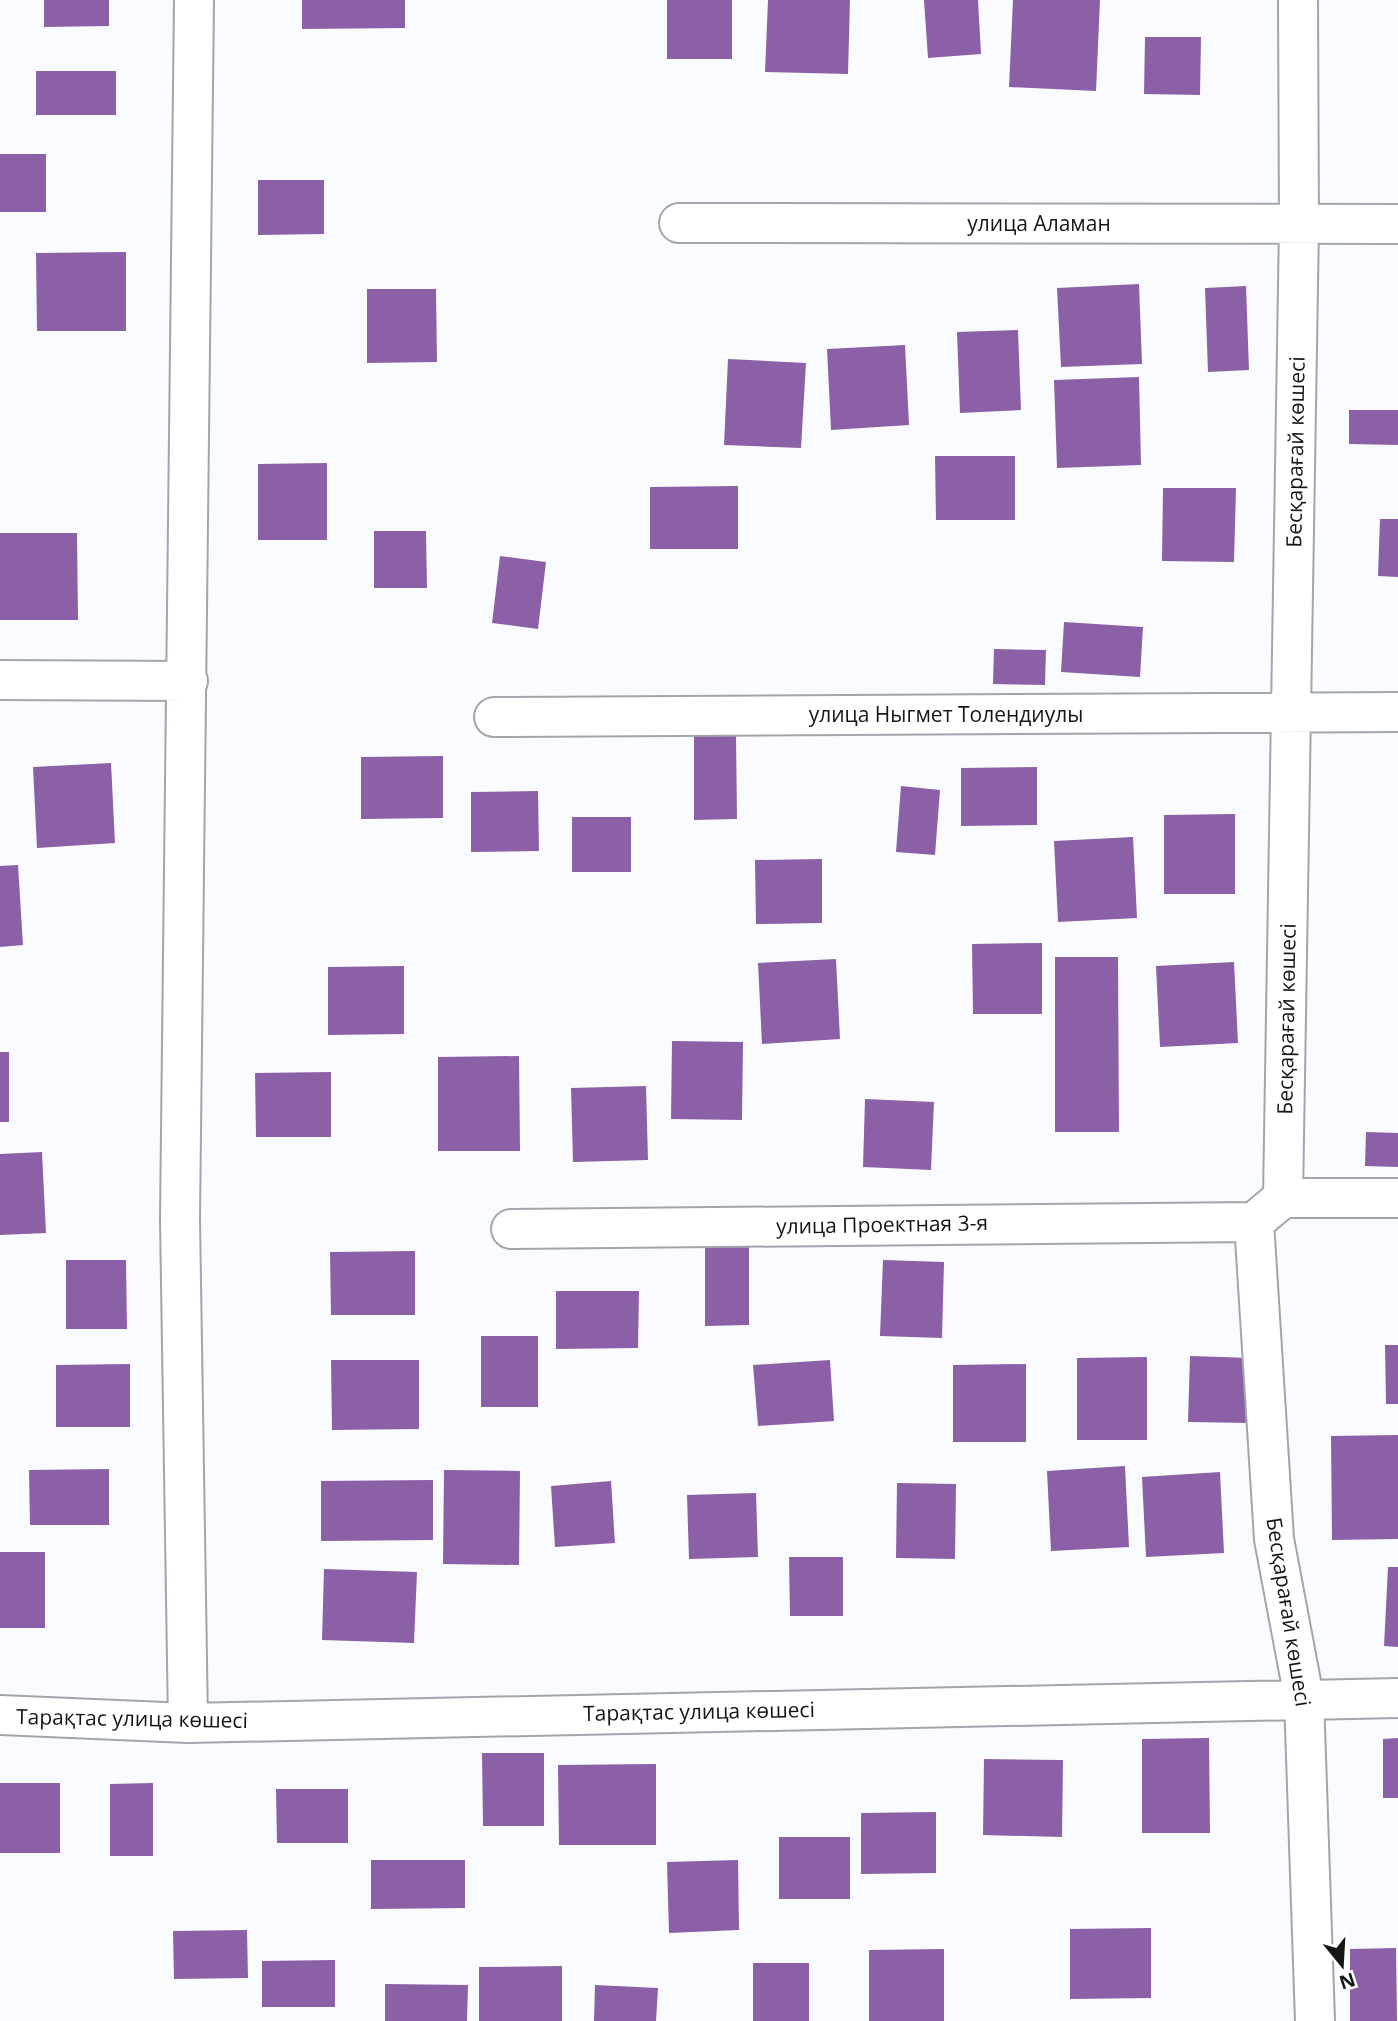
<svg xmlns="http://www.w3.org/2000/svg" width="1398" height="2021" viewBox="0 0 1398 2021" font-family="'Open Sans',sans-serif">
	<rect width="100%" height="100%" fill="#f9fbfe"/>
	<path fill="#8b60a6" d="M44,0H109V26L44,27Z
		M302,0H405V28L302,29Z
		M667,0H732V59H667Z
		M768,0H850L848,74L765,72Z
		M924,0H978L981,54L928,58Z
		M1013,0H1100L1096,91L1009,87Z
		M1145,37H1201L1200,95L1144,94Z
		M36,71H116V115H36Z
		M0,154H46V212H0Z
		M258,180H324V234L258,235Z
		M126,252V331H37L36,253Z
		M1139,284L1142,364L1061,367L1057,288Z
		M1246,286L1249,370L1208,372L1205,288Z
		M367,289H436L437,362L367,363Z
		M1018,330L1021,410L960,413L957,332Z
		M905,345L909,425L831,430L827,349Z
		M728,359L806,363L801,448L724,445Z
		M1139,377L1141,465L1057,468L1054,380Z
		M1349,410H1398V445L1349,444Z
		M935,456H1015V520H936Z
		M327,463V540H258V464Z
		M738,486V549H650V487Z
		M1163,488H1236L1234,562L1162,561Z
		M1380,519H1398V577L1378,576Z
		M374,531H426L427,588H374Z
		M0,533H77L78,620H0Z
		M500,556L546,562L538,629L492,623Z
		M1064,622L1143,627L1140,677L1061,672Z
		M994,649L1046,650L1045,685L993,684Z
		M736,735L737,819L694,820V736Z
		M443,756V818L361,819V757Z
		M111,763L115,843L37,848L33,767Z
		M1037,767V825L961,826V768Z
		M901,786L940,790L935,855L896,852Z
		M538,791L539,851L471,852V792Z
		M1235,814V894H1164V815Z
		M572,817H631V872H572Z
		M1133,837L1137,918L1058,922L1054,841Z
		M822,859V923L756,924L755,860Z
		M18,865L23,945L0,947V866Z
		M1042,943V1014H973L972,944Z
		M1055,957H1118L1119,1132H1055Z
		M836,959L840,1039L762,1044L758,963Z
		M1234,962L1238,1043L1160,1047L1156,966Z
		M404,966V1034L328,1035V967Z
		M672,1041L743,1042L742,1120L671,1119Z
		M0,1052H9V1122H0Z
		M519,1056L520,1151H438V1057Z
		M331,1072V1137H256L255,1073Z
		M646,1086L648,1160L573,1162L571,1088Z
		M865,1099L934,1102L931,1170L863,1167Z
		M1366,1132L1398,1133V1167L1365,1166Z
		M42,1152L46,1233L0,1235V1154Z
		M749,1245V1325L705,1326V1246Z
		M415,1251V1315H331L330,1252Z
		M66,1260H126L127,1329H66Z
		M883,1260L944,1262L942,1338L880,1336Z
		M556,1291H639L638,1348L556,1349Z
		M481,1336H538V1407H481Z
		M1385,1345H1398V1404H1386Z
		M1190,1356L1252,1358L1250,1423L1188,1422Z
		M1147,1357V1440H1077V1358Z
		M331,1360H419V1429L332,1430Z
		M830,1360L834,1421L758,1426L753,1365Z
		M130,1364V1427H56V1365Z
		M1026,1364V1442H953V1365Z
		M1398,1435V1539L1332,1540L1331,1436Z
		M1125,1466L1129,1547L1051,1551L1047,1471Z
		M109,1469V1525H30L29,1470Z
		M444,1470L520,1471L519,1565L443,1564Z
		M1220,1472L1224,1553L1146,1557L1142,1477Z
		M433,1480V1540L321,1541V1481Z
		M611,1481L615,1543L555,1547L551,1486Z
		M897,1483L956,1484L955,1559L896,1558Z
		M756,1493L758,1557L689,1559L687,1495Z
		M0,1552H45V1628H0Z
		M789,1557H843V1616H790Z
		M1388,1567H1398V1647L1384,1646Z
		M324,1569L417,1572L414,1643L322,1640Z
		M1209,1738L1210,1833H1142V1739Z
		M1398,1738V1798H1383V1739Z
		M482,1753H544V1826H483Z
		M984,1759L1063,1760L1062,1837L983,1835Z
		M656,1764V1845H559L558,1765Z
		M0,1783H60V1853H0Z
		M153,1783V1856H110V1784Z
		M276,1789H348V1843H277Z
		M936,1812V1873L861,1874V1813Z
		M779,1837H850V1899H779Z
		M371,1860H465V1908L371,1909Z
		M738,1860L739,1930L669,1933L667,1862Z
		M1151,1928V1998L1070,1999V1929Z
		M247,1930L248,1978L174,1979L173,1931Z
		M1396,1948L1397,2021H1350V1949Z
		M944,1949V2021H869V1950Z
		M335,1960V2007H262V1961Z
		M753,1963H809V2021H753Z
		M562,1966V2021H479V1967Z
		M385,1984L468,1985L467,2021H385Z
		M595,1985L658,1988L656,2021H594Z"/>
	<g fill="none" stroke-linecap="round" stroke-linejoin="round">
		<g stroke="#a0a6ac" stroke-width="42">
			<path id="minor" d="M1298,0L1299,225L1283,1198L1254,1222L1274,1539L1304,1698L1315,2021
				M679,223L1398,224
				M0,680L188,681
				M494,717L1398,712
				M1283,1198H1398
				M511,1229L1254,1222
				M0,1715L188,1723L1398,1698
				M188,1723L180,1219L194,0"/>
		</g>
		<use href="#minor" stroke="#fff" stroke-width="38"/>
	</g>
	<g text-anchor="middle" stroke-width="6" stroke-linejoin="round" paint-order="stroke">
		<g font-size="21" fill="#141618" stroke="#fff">
			<text x="1039" y="231">улица Аламан</text>
			<text transform="translate(1296 452) rotate(-89)" y="7">Бесқарағай көшесі</text>
			<text x="946" y="722">улица Ныгмет Толендиулы</text>
			<text transform="translate(1287 1019) rotate(-89)" y="7">Бесқарағай көшесі</text>
			<text transform="translate(882 1225) rotate(-1)" y="7">улица Проектная 3-я</text>
			<text transform="translate(1288 1612) rotate(81)" y="7">Бесқарағай көшесі</text>
			<text transform="translate(699 1712) rotate(-1)" y="7">Тарақтас улица көшесі</text>
			<text transform="translate(132 1719) rotate(1)" y="7">Тарақтас улица көшесі</text>
		</g>
	</g>
	<g transform="translate(1342 1965) rotate(162)" stroke="#ffffff" stroke-width="5" paint-order="stroke">
	<path d="M0-5L12 26L0 18L-12 26Z" fill="#141618"/>
	<text y="-10" font-size="19" font-weight="bold" text-anchor="middle" fill="#141618">N</text>
	</g>
</svg>
